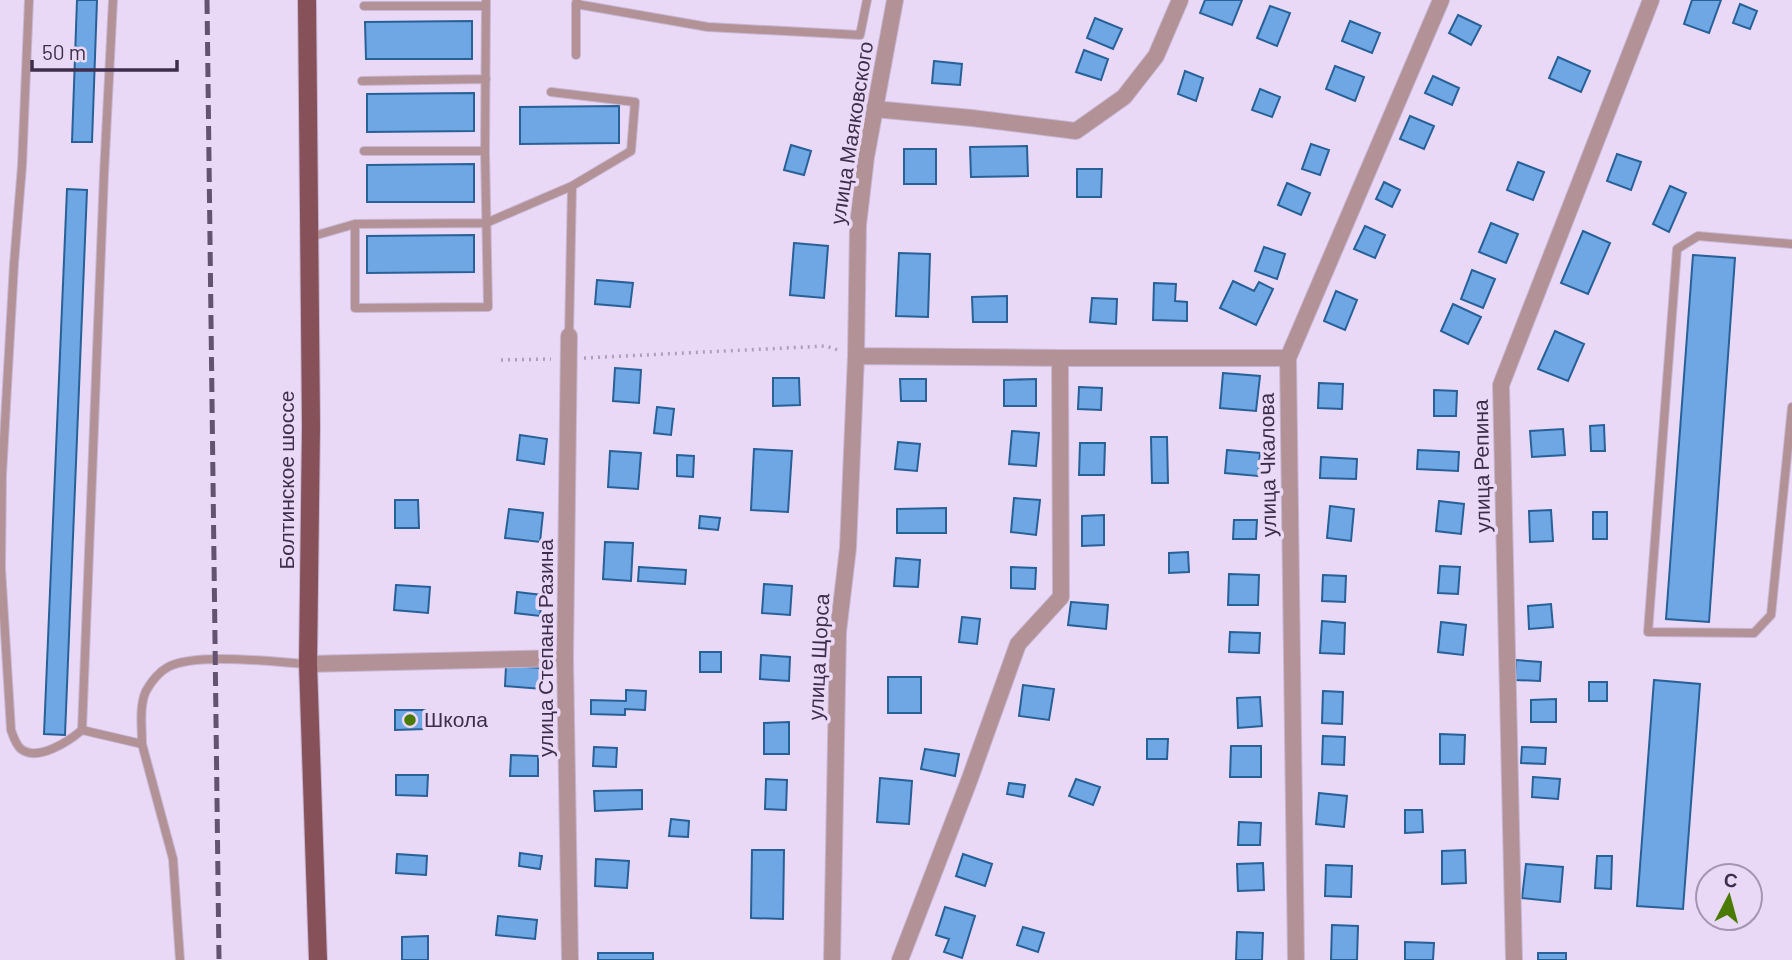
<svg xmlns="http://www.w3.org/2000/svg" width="1792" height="960" viewBox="0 0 1792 960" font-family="Barlow,sans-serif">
	<rect width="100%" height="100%" fill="#e9d9f6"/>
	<path fill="#6ea7e4" stroke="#286098" stroke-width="2" d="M77,0H97L92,142H72Z
		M1205,0H1242L1232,25L1200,13Z
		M1692,0H1721L1709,33L1684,24Z
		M1740,4L1757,11L1750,29L1733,23Z
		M1270,6L1290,13L1277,46L1257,38Z
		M1458,15L1481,26L1471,45L1449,33Z
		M1095,18L1122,29L1113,49L1087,38Z
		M472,21V59H366L365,22Z
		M1350,21L1380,33L1372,53L1342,41Z
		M1084,50L1108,59L1101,80L1076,72Z
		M1558,57L1590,71L1581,92L1549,78Z
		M934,61L962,64L960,85L932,83Z
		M1335,66L1364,77L1355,101L1326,89Z
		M1185,71L1203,78L1196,101L1178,94Z
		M1433,76L1459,88L1452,105L1425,93Z
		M1260,89L1280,97L1272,117L1252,110Z
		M474,93V131L367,132V94Z
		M619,106V143L520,144V107Z
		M1410,116L1434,126L1424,149L1400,139Z
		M1311,144L1329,150L1320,175L1302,169Z
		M791,145L811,151L804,175L784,170Z
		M1027,146L1028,176L971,177L970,147Z
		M904,149H936V184H904Z
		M1617,154L1641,162L1631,190L1607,181Z
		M1518,162L1544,172L1533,200L1507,190Z
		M474,164V202H367V165Z
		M1077,169H1102L1101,197H1077Z
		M1384,182L1400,190L1392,207L1376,199Z
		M1287,183L1310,193L1301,215L1278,205Z
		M1670,186L1686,193L1669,232L1653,224Z
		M67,189L87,190L65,735L44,734Z
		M1491,223L1518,234L1506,263L1479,252Z
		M1365,226L1385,235L1375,258L1354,249Z
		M1583,231L1610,243L1588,294L1561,283Z
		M474,235V272L367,273V236Z
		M794,243L828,246L824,298L790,295Z
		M1264,247L1285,254L1277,279L1255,271Z
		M899,253L930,254L928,317L896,316Z
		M1693,255L1735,258L1709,622L1666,619Z
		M1472,270L1495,279L1483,308L1461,299Z
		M597,280L633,283L630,307L595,304Z
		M1233,281L1254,291L1259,282L1273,289L1256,325L1220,308Z
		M1154,283L1176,284L1175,301L1187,302V321L1153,320Z
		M1336,291L1357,300L1345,330L1324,321Z
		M1007,296V322H973L972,297Z
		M1092,298L1117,299L1116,324L1090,322Z
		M1453,304L1481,317L1468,344L1441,331Z
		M1555,331L1584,344L1568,381L1538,369Z
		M615,368L641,370L639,403L613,401Z
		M1223,373L1260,376L1256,411L1220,408Z
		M773,378H799L800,405L773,406Z
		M900,379H926V401H901Z
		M1036,379V406H1004V380Z
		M1319,383L1343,384L1342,409L1318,408Z
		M1079,387L1102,388L1101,410L1078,409Z
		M1434,390L1457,391L1456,416H1434Z
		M657,407L674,409L671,435L654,433Z
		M1604,425L1605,451H1591L1590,426Z
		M1563,429L1565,455L1532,457L1530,431Z
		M1012,431L1039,433L1036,466L1009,464Z
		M520,435L547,439L544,464L517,460Z
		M1151,437H1167L1168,483H1152Z
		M898,442L920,444L917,471L895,469Z
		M1080,443H1105L1104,475H1079Z
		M754,449L792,451L788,512L751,510Z
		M1227,450L1260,453L1258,476L1225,473Z
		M1418,450L1459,452L1458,471L1417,469Z
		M610,451L641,453L638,489L608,487Z
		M677,455L694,456L693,477L677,476Z
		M1321,457L1357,459L1356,479L1320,478Z
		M1014,498L1040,500L1036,535L1011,532Z
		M395,500H418L419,528H395Z
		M1439,501L1464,504L1461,534L1436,531Z
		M1330,506L1354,509L1351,541L1327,538Z
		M946,508V533H897V509Z
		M509,509L543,513L540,542L505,538Z
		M1551,510L1553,541L1530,542L1529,511Z
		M1593,512H1607V539H1593Z
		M1104,515V545L1082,546V516Z
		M700,516L720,518L718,530L699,528Z
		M1234,520H1257L1256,539H1233Z
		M605,542L633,543L631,581L603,579Z
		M1188,552L1189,572L1169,573V553Z
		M896,558L920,560L918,587L894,586Z
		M1440,566L1460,567L1458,594L1438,593Z
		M639,567L686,570L685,584L638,581Z
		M1011,567L1036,568L1035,589L1011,588Z
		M1229,574L1259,575L1258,605H1228Z
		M1323,575L1346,576L1345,602L1322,601Z
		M764,584L792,586L790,615L762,613Z
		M396,585L430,587L428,613L394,610Z
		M517,592L542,595L540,616L515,613Z
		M1071,602L1108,605L1106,629L1068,625Z
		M1551,604L1553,627L1529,629L1528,606Z
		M962,617L980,619L977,644L959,642Z
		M1322,621L1345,623L1344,654L1320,653Z
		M1441,622L1466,625L1463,655L1438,652Z
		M1230,632L1260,633L1259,653L1229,652Z
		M700,652H721V672H700Z
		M761,655L790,657L789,681L760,679Z
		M1516,660L1541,662L1540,681L1515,680Z
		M506,666L544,668L542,689L505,686Z
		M888,677H921V713H888Z
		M1654,680L1700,684L1683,909L1637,906Z
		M1589,682H1607V701H1589Z
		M1023,685L1054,689L1049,720L1019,716Z
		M626,690L646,691L645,710L625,709V715L591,714V700L626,701Z
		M1323,691L1343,692L1342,724L1322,723Z
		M1260,697L1262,726L1238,728L1237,698Z
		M1556,699V722H1531V700Z
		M395,710H425V729L395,730Z
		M789,722V754H764V723Z
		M1440,734L1465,735L1464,764H1440Z
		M1323,736L1345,737L1344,765L1322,764Z
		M1147,739H1168L1167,759H1147Z
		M1231,746H1261V777H1230Z
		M594,747L617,748L616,767L593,766Z
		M1522,747L1546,748L1545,764L1521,763Z
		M925,749L959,754L955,776L921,769Z
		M511,755L538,756V776H510Z
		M396,775H428L427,796L396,795Z
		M1533,777L1560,779L1558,799L1532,797Z
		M880,778L912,781L909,824L877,822Z
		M766,779L787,780L786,810L765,809Z
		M1076,779L1100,787L1093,805L1069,796Z
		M1009,783L1025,785L1023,797L1007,794Z
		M642,790V809L595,811L594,791Z
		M1319,793L1347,796L1344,827L1316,824Z
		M1405,810H1422L1423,832L1405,833Z
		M671,819L689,821L688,837L669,836Z
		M1239,822L1261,823L1260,845H1238Z
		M752,850H784L783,919L751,918Z
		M1465,850L1466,883L1442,884V851Z
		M520,853L542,856L540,869L519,866Z
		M397,854L427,856L426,875L396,873Z
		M963,854L992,864L985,886L956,876Z
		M1597,856H1612L1611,889L1595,888Z
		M596,859L629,861L627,888L595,886Z
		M1263,863L1264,890L1238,891L1237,864Z
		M1526,864L1563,867L1560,902L1522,898Z
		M1326,865L1352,866L1351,897L1325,896Z
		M945,907L975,916L962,958L944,952L949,939L936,935Z
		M498,916L537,920L535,939L496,935Z
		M1332,925L1358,926L1357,960H1331Z
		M1023,927L1044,933L1038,952L1017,945Z
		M1237,932L1263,933L1262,960H1236Z
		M428,936V960H402V937Z
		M1405,942L1434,943L1433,960H1405Z
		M598,953H653V960H598Z
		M1538,953H1566V960H1538Z"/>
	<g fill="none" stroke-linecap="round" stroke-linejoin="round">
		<g stroke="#c7b7d4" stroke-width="10">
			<path id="lane" d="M29,0L22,166L14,264L2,475L1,568L11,730C13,736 16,745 21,749C38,762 69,741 82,730
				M113,0L104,174L82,730L142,744C142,727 139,706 146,691C151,682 159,672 168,667C195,652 274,662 307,664
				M577,0L576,4L708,27L860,35L867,0
				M364,6H486
				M576,55V4
				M362,81L486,79
				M364,151H485
				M355,224V308L488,307L485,151L486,0
				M310,237L355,224L486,223L572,186L631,151L635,102L551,92
				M1792,244L1698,236L1677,249L1648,632L1754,633L1771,615L1792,407
				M569,336L572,186
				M142,744L173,859L180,960"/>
		</g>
		<g stroke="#c7b7d4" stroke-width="18">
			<path id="street" d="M874,109L972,118L1076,131L1124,97L1156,56L1180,0
				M569,336L565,658L570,960
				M856,356L1060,358H1288
				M308,664L565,658
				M832,960L838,632L848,548L856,356L858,225L866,157L895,0
				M900,960L969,781L1018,644L1061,597L1060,358
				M1296,960L1288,358L1441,0
				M1514,960L1501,385L1651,0"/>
		</g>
		<g stroke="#c7b7d4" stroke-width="20">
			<path id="primary" d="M307,0L311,426L308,664L318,960"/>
		</g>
		<path stroke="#ae9ebb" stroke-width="3.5" stroke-dasharray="2 5" stroke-linecap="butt" d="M584,358L826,346L841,351
			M501,360L551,359"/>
		<use href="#lane" stroke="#b29296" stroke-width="8"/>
		<use href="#street" stroke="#b29296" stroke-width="16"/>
		<use href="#primary" stroke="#875159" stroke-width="18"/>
		<path stroke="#645370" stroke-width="5" stroke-dasharray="14 7" stroke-linecap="butt" d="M207,0L219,960"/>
	</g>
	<circle fill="#4b7a00" stroke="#e9d9f6" stroke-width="2.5" cx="410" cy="720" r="7"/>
	<g text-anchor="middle" stroke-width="7" stroke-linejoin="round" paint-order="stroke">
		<g font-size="21" fill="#3f2e4b" stroke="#e9d9f6">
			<text transform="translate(852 133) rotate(-81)" y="7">улица Маяковского</text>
			<text transform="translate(1268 465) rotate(-91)" y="7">улица Чкалова</text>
			<text transform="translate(1482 466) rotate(-91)" y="7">улица Репина</text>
			<text transform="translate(287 480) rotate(-90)" y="7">Болтинское шоссе</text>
			<text transform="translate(546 648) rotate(-90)" y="7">улица Степана Разина</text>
			<text transform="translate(819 657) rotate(-87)" y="7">улица Щорса</text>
		</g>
		<g font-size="21" fill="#3f2e4b" stroke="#e9d9f6" text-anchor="start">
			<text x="424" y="727">Школа</text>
		</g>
	</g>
	<g transform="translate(1729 897) rotate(6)"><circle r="33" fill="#e9d9f6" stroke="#a595b2" stroke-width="2"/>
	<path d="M0-5L12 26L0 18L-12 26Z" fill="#4b7a00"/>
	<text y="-10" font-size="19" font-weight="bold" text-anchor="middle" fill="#3f2e4b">С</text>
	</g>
	<path d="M32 60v10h145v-10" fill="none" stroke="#3f2e4b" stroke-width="3.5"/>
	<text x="42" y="60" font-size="21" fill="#3f2e4b" stroke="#e9d9f6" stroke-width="5" paint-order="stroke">50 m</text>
</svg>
